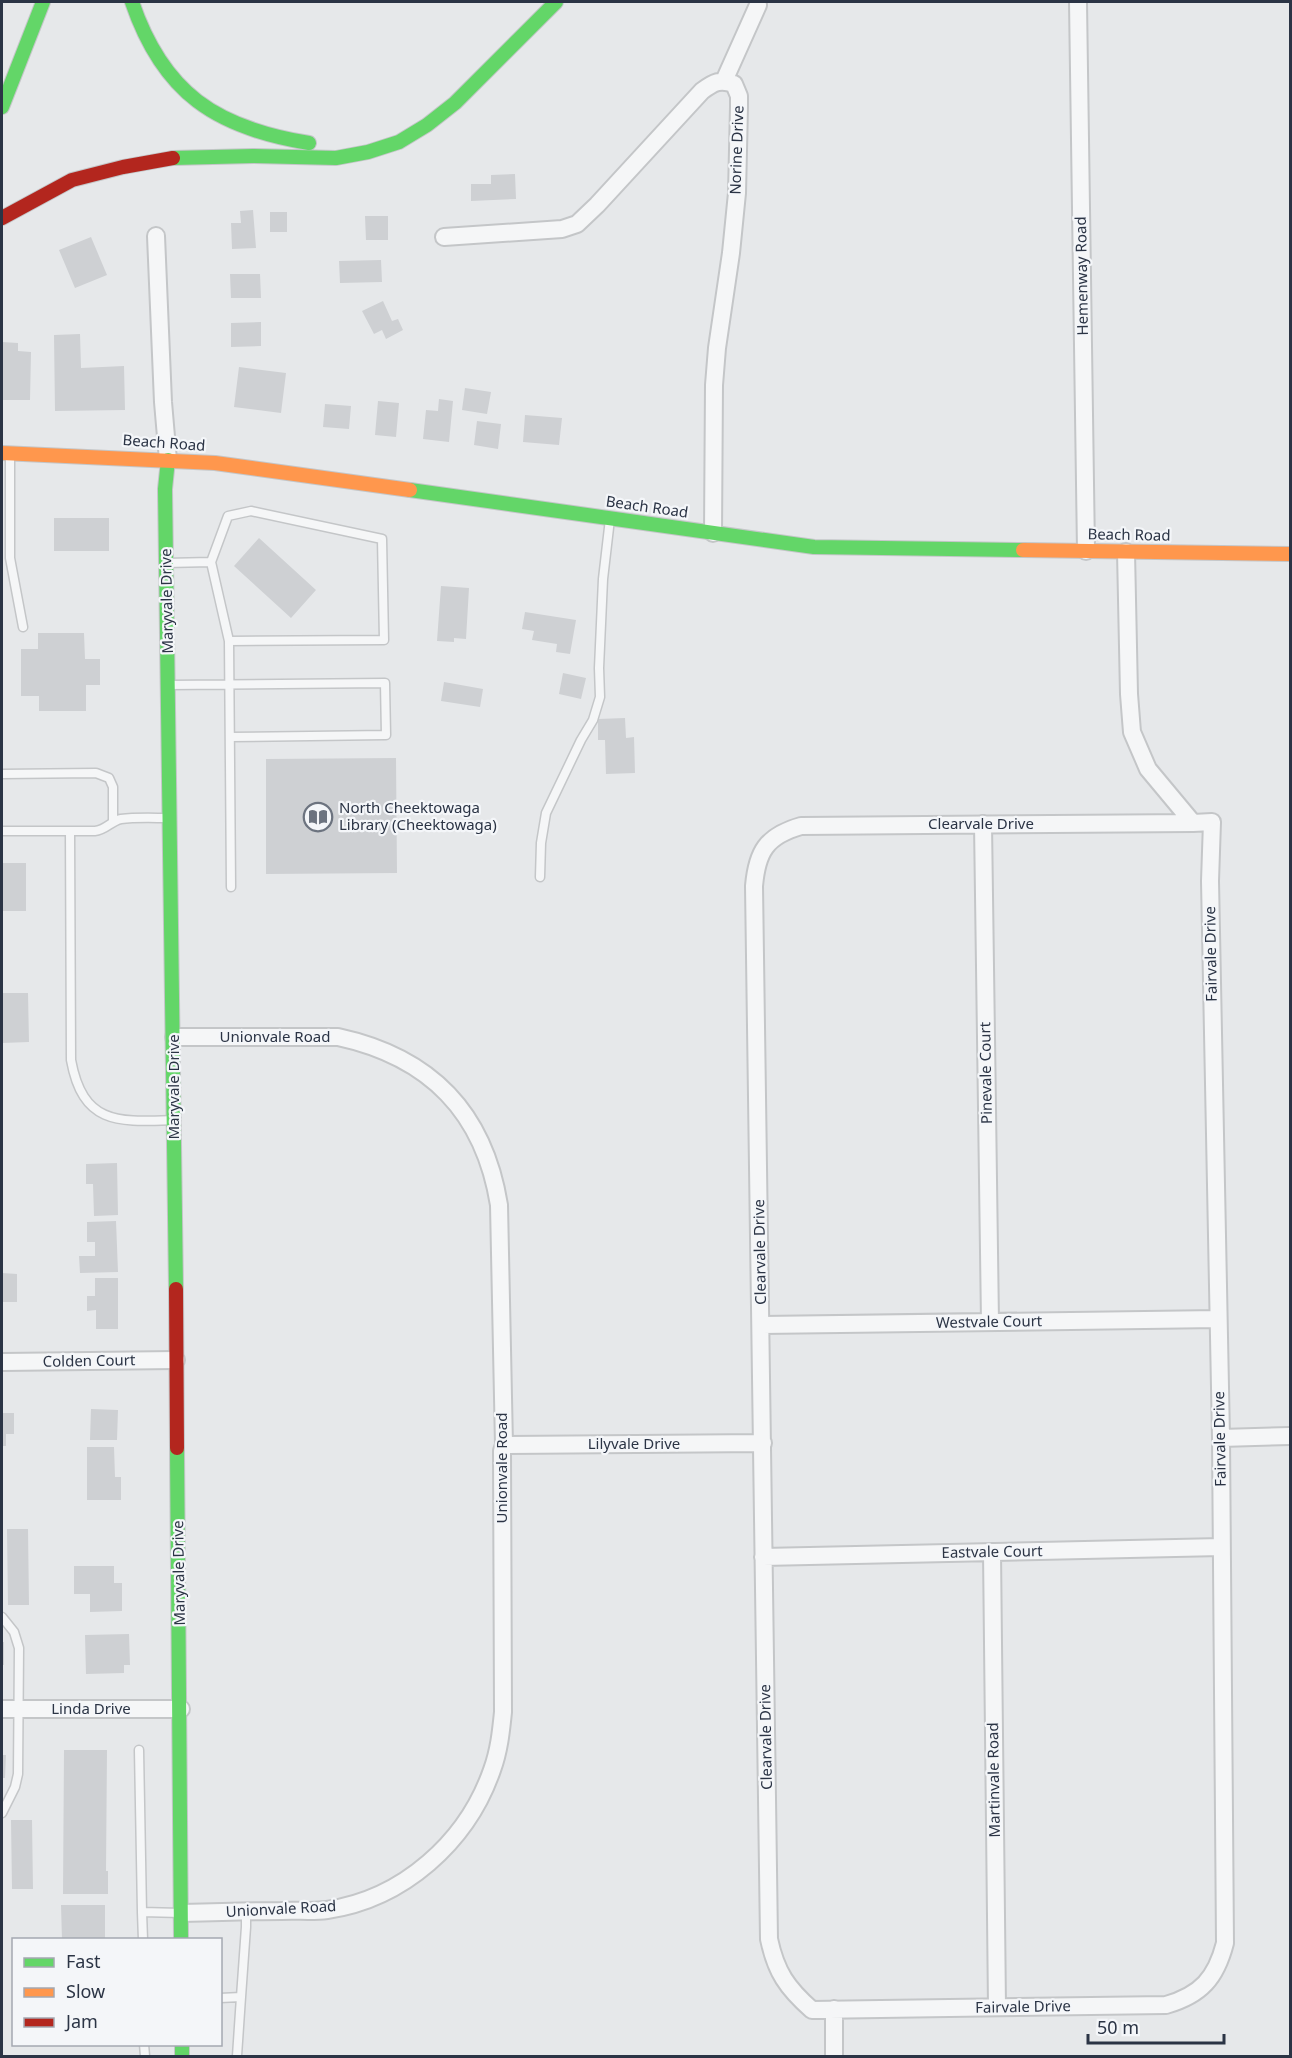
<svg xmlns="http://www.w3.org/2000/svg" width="1292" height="2058" viewBox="0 0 1292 2058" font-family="'Noto Sans',sans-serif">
	<rect width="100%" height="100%" fill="#e6e8ea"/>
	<path fill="#ced0d3" d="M515,174L516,199L471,201V184H491V175Z
		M253,210L256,248L232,249L231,223H241L240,211Z
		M270,212H287V232H270Z
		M365,216H388V240H366Z
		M91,237L107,275L75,288L59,250Z
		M381,260L382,282L340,283L339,261Z
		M230,274H260L261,298H231Z
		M383,301L392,321L398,319L403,330L386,339L382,330L374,334L362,311Z
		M261,322V346L231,347V323Z
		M80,334L81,368L124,366L125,410L55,411L54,335Z
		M2,342L18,343V351L31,352L30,400H2Z
		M239,367L286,373L281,413L234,407Z
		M465,388L491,392L487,414L462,410Z
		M439,399L453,401L449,442L423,439L426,410L438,411Z
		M378,401L399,403L396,437L375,435Z
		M325,404L351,406L349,429L323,427Z
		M525,415L562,418L559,445L523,442Z
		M477,421L501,424L498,449L474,445Z
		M54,518H109V551H54Z
		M259,538L316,590L291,618L234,566Z
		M441,586L469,588L466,639L454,638V642L437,641Z
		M525,612L576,620L570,654L556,652L557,644L532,640L534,631L522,629Z
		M38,633H84L85,659H100V685H86V711H39V696H21V649H38Z
		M563,673L586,678L581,699L559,694Z
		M444,682L483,689L480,707L441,701Z
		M625,718L626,738L634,737L635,773L606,774L605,740H598V719Z
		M396,758L397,873L266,874V759Z
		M2,863H26V911H2Z
		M2,993H28L29,1042L2,1043Z
		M117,1163L118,1215L94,1216L93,1184H86V1164Z
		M116,1221L118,1272L80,1273L79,1256H95V1242H87V1222Z
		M2,1273L17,1274V1302H2Z
		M95,1278H118V1329H96V1310L87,1311V1296H95Z
		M91,1409L118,1410L117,1440H90Z
		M2,1413H14V1434H6V1446H2Z
		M87,1447H114L115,1477H121V1500H87Z
		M7,1529H28L29,1605H8Z
		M74,1566H114V1583H122V1611L90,1612V1594H74Z
		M129,1634L130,1665H124V1673L86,1674L85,1635Z
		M2,1642H4V1665H2Z
		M64,1750H107L106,1871H108V1894H63Z
		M2,1755H6L5,1778H2Z
		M11,1820H32L33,1889H12Z
		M61,1905H105V1940H62Z"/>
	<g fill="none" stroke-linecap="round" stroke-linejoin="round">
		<g stroke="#c4c6c8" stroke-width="11">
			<path id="lane" d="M10,454V558L23,627
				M211,562L229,641L231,887
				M166,563L211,562L228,516L251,511L382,539L384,640L229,641
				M168,685L385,683L386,735L230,737
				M2,774L96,773L109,778L113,787V821
				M2,831H95C106,830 111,821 121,819C136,817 154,818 170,818
				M70,831L71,1060C83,1125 118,1122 173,1120
				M540,877L541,843L546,813L581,740L593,720L600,697L599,668L603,579L610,519
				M2,1617L14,1632L19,1648L18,1774L15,1787L2,1813
				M139,1750L142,1912
				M143,1940L142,1912L181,1913
				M220,1998L241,1997L246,1927V1911
				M144,2044L145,2056
				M237,2056L241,1997"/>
		</g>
		<g stroke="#c4c6c8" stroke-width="20">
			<path id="street" d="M1078,2L1086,551
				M724,81L758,5
				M156,236L163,402L168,460
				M444,237L562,229L577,224L597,205L702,91C714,82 720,79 734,84L739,96V107L737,193L731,253L717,348L714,385L713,533
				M1126,552L1129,694L1132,732L1148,769L1193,823L1212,822L1210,881L1221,1438L1225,1943C1216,1978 1201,1995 1166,2005L812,2010C787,1988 776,1972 769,1939L754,886C757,852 766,836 801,826L1193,823
				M983,824L990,1322
				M174,1037H338C430,1057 484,1112 499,1205L504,1445L502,1451L503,1712C501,1732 499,1751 492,1770C467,1842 403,1899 327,1910C312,1912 296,1910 281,1911C248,1911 214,1912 181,1913
				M761,1325L1218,1319
				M2,1362L176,1360
				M1221,1438L1290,1436
				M504,1445L763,1443
				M992,1552L997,2007
				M763,1557L1221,1547
				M2,1709H181
				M834,2056V2009"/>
		</g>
		<g stroke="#c4c6c8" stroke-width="16">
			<path id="fast" d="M132,2C163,93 216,128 309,143
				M2,107L43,2
				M173,158L253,156L336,158L368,152L399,142L427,125L455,103L556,2
				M168,460L165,489L176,1289
				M410,490L814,547L1023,550
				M177,1448L181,1940
				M182,2044V2056"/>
		</g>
		<g stroke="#c4c6c8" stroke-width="16">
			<path id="slow" d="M2,453L215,463L410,490
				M1023,550L1290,554"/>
		</g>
		<g stroke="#c4c6c8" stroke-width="16">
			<path id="jam" d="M2,218L72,180L123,167L173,158
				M176,1289L177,1448"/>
		</g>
		<use href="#lane" stroke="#f5f6f7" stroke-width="8"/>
		<use href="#street" stroke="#f5f6f7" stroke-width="16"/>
		<use href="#fast" stroke="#63d668" stroke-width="14"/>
		<use href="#slow" stroke="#ff974d" stroke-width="14"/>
		<use href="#jam" stroke="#b3261e" stroke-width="14"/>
	</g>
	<defs>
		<g id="library-ring" transform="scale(1.5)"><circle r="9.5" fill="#f4f6f9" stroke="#6c737f" stroke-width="1.5"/><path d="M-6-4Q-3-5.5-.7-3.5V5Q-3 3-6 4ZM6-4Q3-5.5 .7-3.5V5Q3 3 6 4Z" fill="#6c737f"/></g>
	</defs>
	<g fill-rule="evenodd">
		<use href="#library-ring" x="318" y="817"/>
	</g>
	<g text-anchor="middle" stroke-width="4.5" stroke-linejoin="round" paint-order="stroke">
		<g font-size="15" fill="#2b3445" stroke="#f4f6f9">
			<text transform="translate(737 150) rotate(-88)" y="5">Norine Drive</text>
			<text transform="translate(1082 276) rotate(-91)" y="5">Hemenway Road</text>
			<text transform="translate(164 443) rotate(4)" y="5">Beach Road</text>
			<text transform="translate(647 507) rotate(8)" y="5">Beach Road</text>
			<text transform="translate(1129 535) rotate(1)" y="5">Beach Road</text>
			<text transform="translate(167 601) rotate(-91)" y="5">Maryvale Drive</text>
			<text x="981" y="829">Clearvale Drive</text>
			<text transform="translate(1211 954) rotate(-91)" y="5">Fairvale Drive</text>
			<text x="275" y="1042">Unionvale Road</text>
			<text transform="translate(986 1073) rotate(-91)" y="5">Pinevale Court</text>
			<text transform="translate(174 1087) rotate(-90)" y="5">Maryvale Drive</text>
			<text transform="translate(760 1252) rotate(-91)" y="5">Clearvale Drive</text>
			<text transform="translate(989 1322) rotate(-1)" y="5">Westvale Court</text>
			<text transform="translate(89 1361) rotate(-1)" y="5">Colden Court</text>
			<text transform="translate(1220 1439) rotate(-91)" y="5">Fairvale Drive</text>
			<text x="634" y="1449">Lilyvale Drive</text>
			<text transform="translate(502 1468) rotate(-90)" y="5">Unionvale Road</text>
			<text transform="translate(992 1552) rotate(-1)" y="5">Eastvale Court</text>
			<text transform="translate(179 1573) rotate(-91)" y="5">Maryvale Drive</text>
			<text x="91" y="1714">Linda Drive</text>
			<text transform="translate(766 1737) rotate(-91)" y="5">Clearvale Drive</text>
			<text transform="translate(994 1780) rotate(-91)" y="5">Martinvale Road</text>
			<text transform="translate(281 1909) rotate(-3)" y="5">Unionvale Road</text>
			<text transform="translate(1023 2007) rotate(-1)" y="5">Fairvale Drive</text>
		</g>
		<g font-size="15" fill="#2b3445" stroke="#f4f6f9" text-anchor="start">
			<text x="339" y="813">North Cheektowaga<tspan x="339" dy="17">Library (Cheektowaga)</tspan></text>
		</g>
	</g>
	<rect width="1292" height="2058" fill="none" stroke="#2b3445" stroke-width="6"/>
	<rect x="12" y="1938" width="210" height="108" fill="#f4f6f9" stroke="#a4a8b1" stroke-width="1.5"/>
	<rect x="24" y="1958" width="30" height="9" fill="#63d668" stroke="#a4a8b1" stroke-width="1.5"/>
	<text x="66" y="1968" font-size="18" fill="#2b3445">Fast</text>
	<rect x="24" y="1988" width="30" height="9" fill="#ff974d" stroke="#a4a8b1" stroke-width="1.5"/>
	<text x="66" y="1998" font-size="18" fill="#2b3445">Slow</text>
	<rect x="24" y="2018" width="30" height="9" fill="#b3261e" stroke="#a4a8b1" stroke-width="1.5"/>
	<text x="66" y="2028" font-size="18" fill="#2b3445">Jam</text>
	<path d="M1088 2034v9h136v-9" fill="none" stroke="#2b3445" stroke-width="3"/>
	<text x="1097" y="2034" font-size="18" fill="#2b3445" stroke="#f4f6f9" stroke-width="4.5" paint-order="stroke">50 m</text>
</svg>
